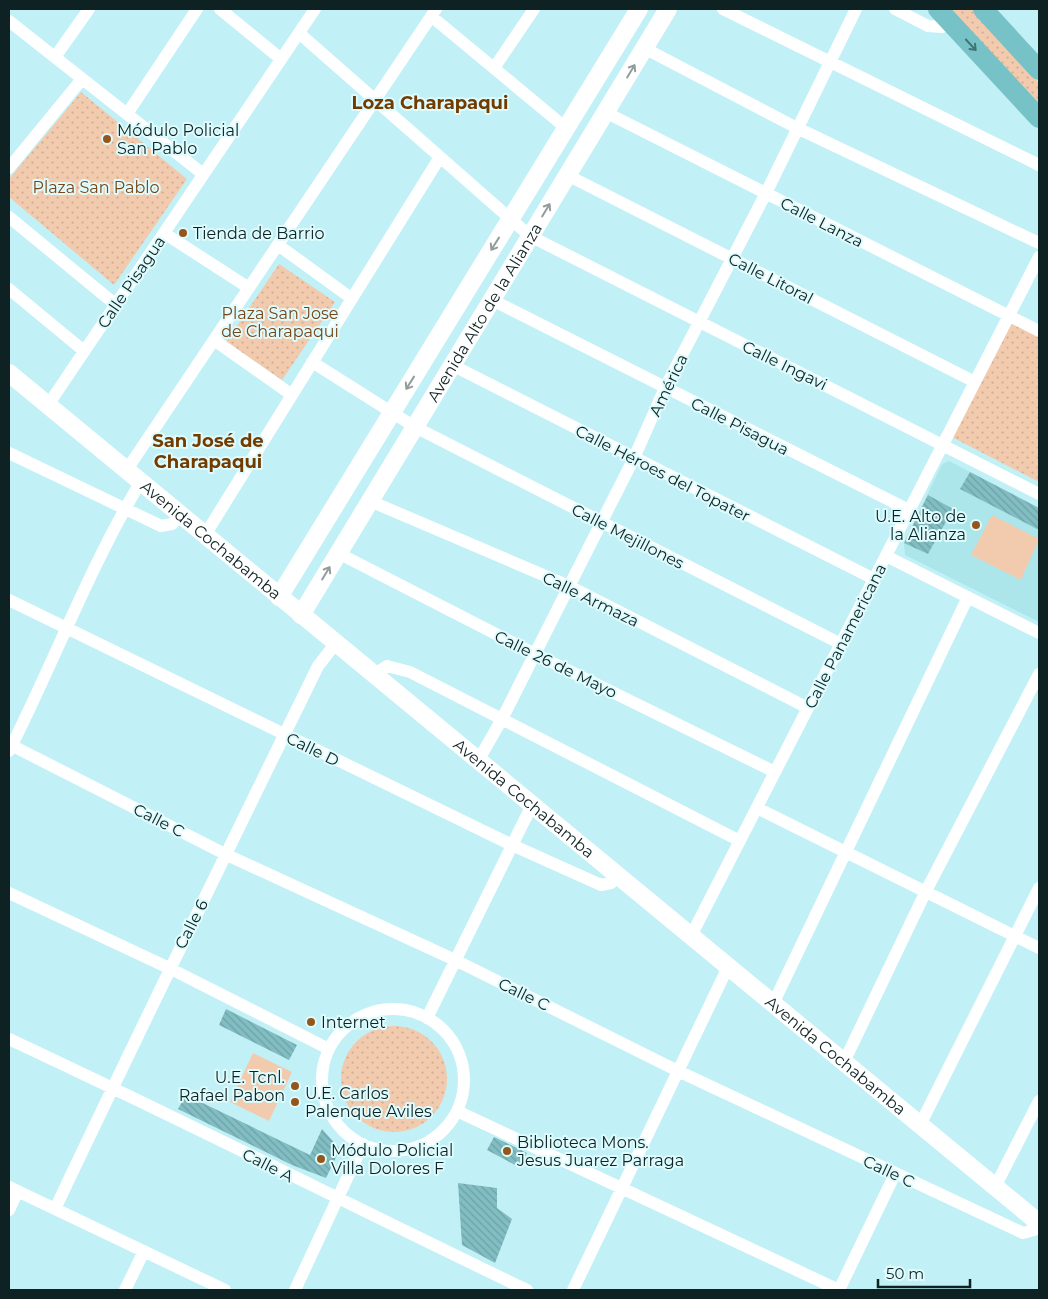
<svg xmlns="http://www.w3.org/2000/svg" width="1048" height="1299" viewBox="0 0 1048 1299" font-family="Montserrat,sans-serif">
	<defs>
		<pattern id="park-dots" width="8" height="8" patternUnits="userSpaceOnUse" patternTransform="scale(1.25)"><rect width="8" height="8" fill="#f2cbae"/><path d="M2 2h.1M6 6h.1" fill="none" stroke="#ceae95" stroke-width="1.8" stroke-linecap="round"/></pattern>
		<pattern id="building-back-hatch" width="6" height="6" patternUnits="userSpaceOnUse" patternTransform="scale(1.25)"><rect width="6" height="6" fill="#81bdc2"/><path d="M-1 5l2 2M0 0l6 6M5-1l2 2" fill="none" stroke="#6ea2a6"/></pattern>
	</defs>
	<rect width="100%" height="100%" fill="#c1f1f6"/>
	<path fill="#ace6eb" d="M949,461L1039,508V622L905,555L904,543L942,464Z"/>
	<path fill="#f2cbae" d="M992,515L1039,539L1021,580L971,555Z
		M253,1053L292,1072L269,1121L230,1102Z"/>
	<path fill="url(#park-dots)" d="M949,9H973L1039,83V109Z
		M81,92L187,179L114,285L9,197V179Z
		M279,264L335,302L282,380L226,342Z
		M1009,321L1039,337V482L950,436Z
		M341 1079a53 53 0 1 1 106 0a53 53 0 1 1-106 0Z"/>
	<path fill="url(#building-back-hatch)" d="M970,472L1039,508V530L960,489Z
		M928,495L953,509L928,554L904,543Z
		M226,1009L297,1045L289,1060L219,1025Z
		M186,1095L310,1155L322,1129L340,1149L326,1178L292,1165L178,1109Z
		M494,1137L527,1153L519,1167L487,1150Z
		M458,1183L497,1188V1208L512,1219L495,1263L462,1245Z"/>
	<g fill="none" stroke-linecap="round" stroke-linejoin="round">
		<path stroke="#fff" stroke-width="12" d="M220,9L281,59
			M723,9L1039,165
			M895,9L928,26L942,27L949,22
			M431,16L566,128
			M9,21L203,174
			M299,33L530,236L1039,494
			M644,48L797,128L1039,243
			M55,57L89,9
			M494,68L534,9
			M605,112L1039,331
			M127,114L197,9
			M9,168L82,79
			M567,175L975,382
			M9,217L116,305
			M164,233L249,288
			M278,245L351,298
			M9,289L84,351
			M492,300L909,510
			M214,340L292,395
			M312,362L415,427L841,644
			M452,365L874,579
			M48,405L315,9
			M9,453L161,526L172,524L180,516
			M126,471L436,9
			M370,501L569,586L808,708
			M205,535L440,157
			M338,553L535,654L775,772
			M886,556L1039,633
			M9,600L512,845L601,885L611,883L617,876
			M373,675L387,666L410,672L740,841
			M9,744L227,855L455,960L678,1071L1023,1233L1034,1230L1039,1223
			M9,751C54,662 89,568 140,483
			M478,761L502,719L634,458L665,388L766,193L856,9
			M757,808L1039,948
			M9,893L169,968L329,1049
			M691,936L1039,257
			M773,1004L968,597
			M322 1080a71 71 0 1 1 142 0a71 71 0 1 1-142 0Z
			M427,1018L532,805
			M9,1039C183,1120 354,1207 527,1290
			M844,1062L926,891L1039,674
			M457,1111L839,1290
			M920,1125L1039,888
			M9,1187L225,1290
			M995,1187L1039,1101
			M55,1209C141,1027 230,846 318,666L336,643
			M9,1210L18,1191
			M125,1290L144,1251
			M295,1290L363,1144
			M573,1290L728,967
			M839,1290L895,1174"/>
		<g stroke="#fff" stroke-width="18">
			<path id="s1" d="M9,373L1039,1223"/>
			<path d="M279,597L639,9"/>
			<path id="s2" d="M301,615L668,9"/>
		</g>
		<path stroke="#77c2c7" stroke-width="20" d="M938,9L1039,118
			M983,9L1039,70"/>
	</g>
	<defs><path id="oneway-shaft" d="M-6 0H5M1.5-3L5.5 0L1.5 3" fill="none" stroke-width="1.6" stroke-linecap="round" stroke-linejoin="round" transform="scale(1.25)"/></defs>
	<use stroke="#437275" href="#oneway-shaft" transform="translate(971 45) rotate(47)"/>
	<g stroke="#939c9c">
		<use href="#oneway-shaft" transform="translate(631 71) rotate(-59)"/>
		<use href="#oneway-shaft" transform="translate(546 210) rotate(-59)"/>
		<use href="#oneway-shaft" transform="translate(495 244) rotate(122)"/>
		<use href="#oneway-shaft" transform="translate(410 383) rotate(122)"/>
		<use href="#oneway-shaft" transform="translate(326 573) rotate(-59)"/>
	</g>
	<g fill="#94561b" stroke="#defbfd" stroke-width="2">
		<circle cx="107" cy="139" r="5"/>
		<circle cx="183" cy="233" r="5"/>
		<circle cx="976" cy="525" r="5"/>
		<circle cx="311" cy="1022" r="5"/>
		<circle cx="295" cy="1086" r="5"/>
		<circle cx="295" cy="1102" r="5"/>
		<circle cx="507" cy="1151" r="5"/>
		<circle cx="321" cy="1159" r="5"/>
	</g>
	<g text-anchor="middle" stroke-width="4" stroke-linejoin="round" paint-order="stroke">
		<g font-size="16" fill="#0f2223" stroke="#defbfd" text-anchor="start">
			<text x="117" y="136">Módulo Policial<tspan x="117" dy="18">San Pablo</tspan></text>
			<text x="193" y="239">Tienda de Barrio</text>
			<text x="966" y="522" text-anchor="end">U.E. Alto de<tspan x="966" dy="18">la Alianza</tspan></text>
			<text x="321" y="1028">Internet</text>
			<text x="285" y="1083" text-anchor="end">U.E. Tcnl.<tspan x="285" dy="18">Rafael Pabon</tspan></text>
			<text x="305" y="1099">U.E. Carlos<tspan x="305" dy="18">Palenque Aviles</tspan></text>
			<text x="517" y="1148">Biblioteca Mons.<tspan x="517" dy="18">Jesus Juarez Parraga</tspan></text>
			<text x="331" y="1156">Módulo Policial<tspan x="331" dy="18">Villa Dolores F</tspan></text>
		</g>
		<g font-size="16" fill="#784516" stroke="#defbfd">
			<text x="96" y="193">Plaza San Pablo</text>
			<text x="280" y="319">Plaza San Jose<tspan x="280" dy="18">de Charapaqui</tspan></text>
		</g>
		<g font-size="16" fill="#0f2223" stroke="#defbfd">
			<text transform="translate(822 222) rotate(27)" y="6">Calle Lanza</text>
			<text transform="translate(771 278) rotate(27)" y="6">Calle Litoral</text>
			<text transform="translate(131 282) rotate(-56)" y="6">Calle Pisagua</text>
			<text dy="6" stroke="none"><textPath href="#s2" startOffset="354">Avenida Alto de la Alianza</textPath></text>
			<text transform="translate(785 365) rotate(26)" y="6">Calle Ingavi</text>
			<text transform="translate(668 385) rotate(-64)" y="6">América</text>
			<text transform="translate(740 426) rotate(27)" y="6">Calle Pisagua</text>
			<text transform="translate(663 473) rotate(27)" y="6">Calle Héroes del Topater</text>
			<text transform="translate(628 536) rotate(27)" y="6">Calle Mejillones</text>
			<text dy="6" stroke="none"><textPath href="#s1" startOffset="262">Avenida Cochabamba</textPath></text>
			<text transform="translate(591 599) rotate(26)" y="6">Calle Armaza</text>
			<text transform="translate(845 636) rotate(-63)" y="6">Calle Panamericana</text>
			<text transform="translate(556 664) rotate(26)" y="6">Calle 26 de Mayo</text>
			<text transform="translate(313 749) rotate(26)" y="6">Calle D</text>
			<text dy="6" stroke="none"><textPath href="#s1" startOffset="668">Avenida Cochabamba</textPath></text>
			<text transform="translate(159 820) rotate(27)" y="6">Calle C</text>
			<text transform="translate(191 924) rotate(-63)" y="6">Calle 6</text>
			<text transform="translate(524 994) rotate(26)" y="6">Calle C</text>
			<text dy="6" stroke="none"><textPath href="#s1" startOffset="1072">Avenida Cochabamba</textPath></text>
			<text transform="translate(268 1165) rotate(27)" y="6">Calle A</text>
			<text transform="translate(889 1171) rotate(25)" y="6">Calle C</text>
		</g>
		<g font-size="18" font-weight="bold" fill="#723b00" stroke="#defbfd">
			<text x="430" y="109">Loza Charapaqui</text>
			<text x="208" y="447">San José de<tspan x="208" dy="21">Charapaqui</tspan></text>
		</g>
	</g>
	<rect width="1048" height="1299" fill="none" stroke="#0f2223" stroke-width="20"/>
	<path d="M878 1279v8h92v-8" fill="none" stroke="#0f2223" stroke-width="2.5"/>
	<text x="886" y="1279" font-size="15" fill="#0f2223" stroke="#defbfd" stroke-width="4" paint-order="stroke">50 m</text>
</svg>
